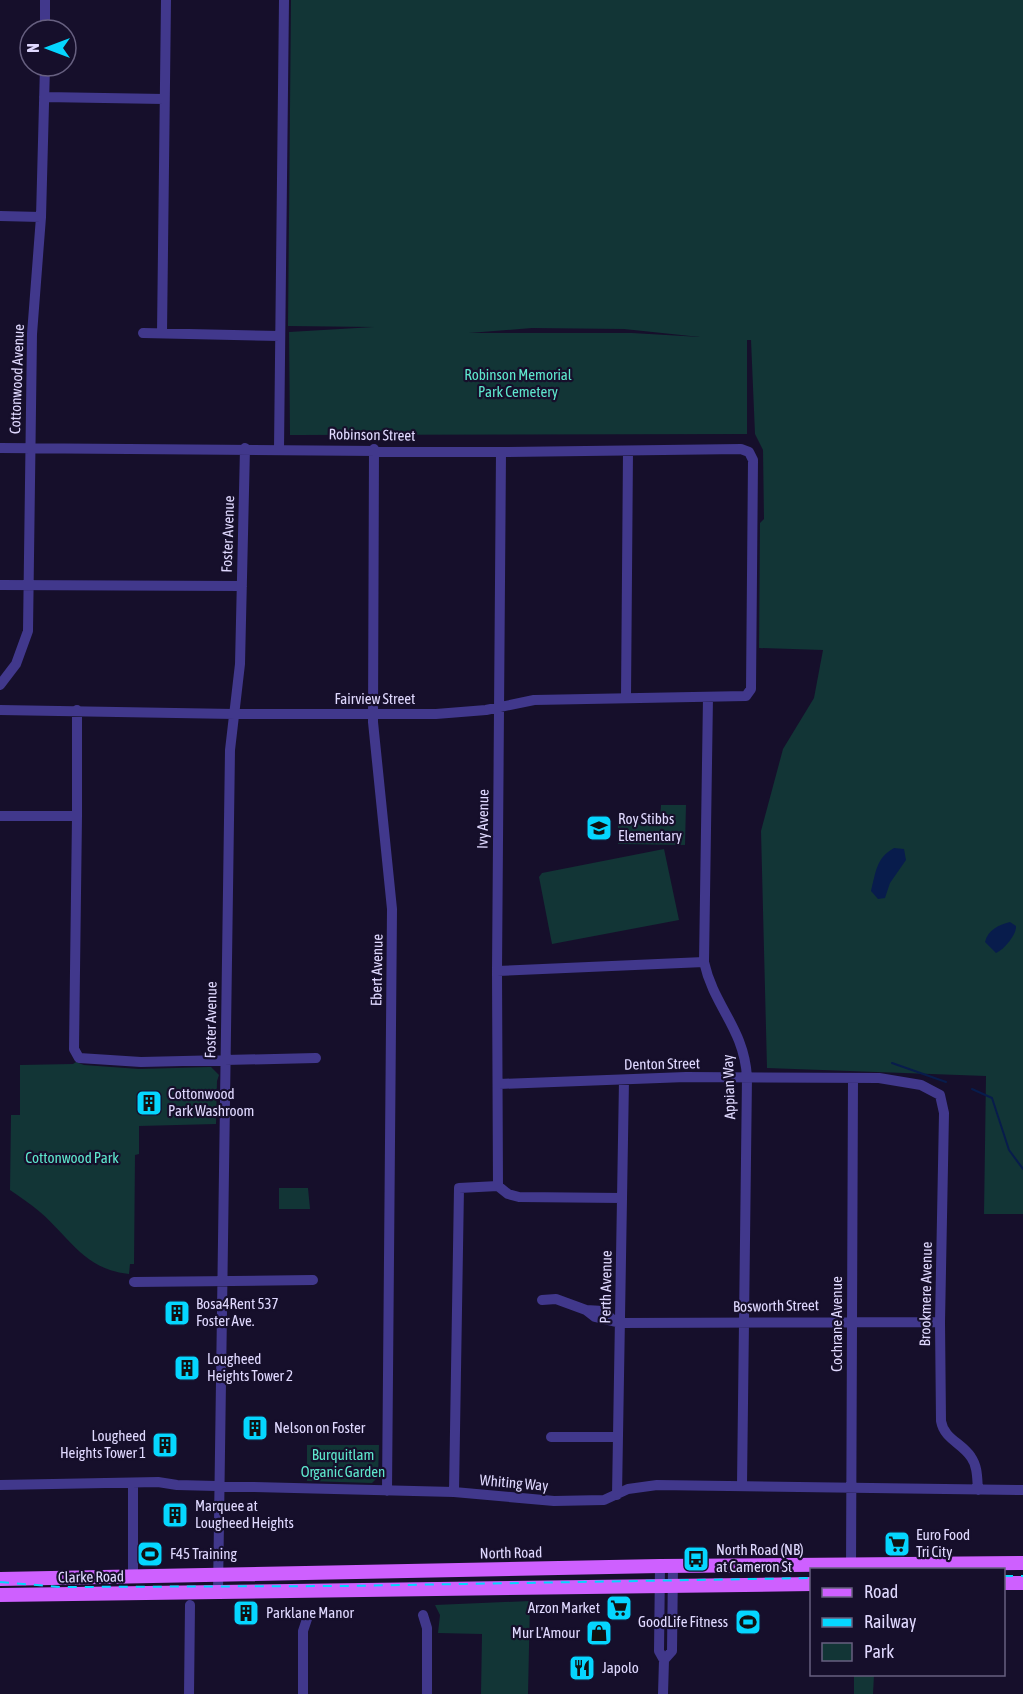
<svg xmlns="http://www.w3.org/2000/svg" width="1023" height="1694" viewBox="0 0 1023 1694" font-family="'Asap Condensed',sans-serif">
	<rect width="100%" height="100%" fill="#160f2b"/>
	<path fill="#123536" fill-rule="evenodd" d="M291,0H1023V1214H984L986,1076L767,1068L761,831L783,749L814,698L823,650L759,648L760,523L764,519L763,450L755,434L751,340H747V434L290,435L289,332L374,327L288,326ZM532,328L624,329L700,337L632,333H469Z
		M661,805H686L685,845L618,844V822H660Z
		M664,849L679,920L552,944L539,877L542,873Z
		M76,1062L84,1065L139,1069L211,1067L219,1075L217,1081L216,1124L139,1126V1154L135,1155L134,1264H130L129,1274C84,1269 71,1239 40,1212C31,1204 20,1197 10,1190L11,1115H20V1065L73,1064Z
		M279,1188H308L310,1209H279Z
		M307,1445H379L378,1477L372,1483L307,1481Z
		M530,1601L528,1694H481L482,1634L438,1633L440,1615L435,1605Z
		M854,1675H874L873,1694H854Z"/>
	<path fill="#081c4c" d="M894,848L904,849L906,860L890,883L885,898L878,899L871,891C876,872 876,858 894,848Z
		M1010,922L1016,926C1017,934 1004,950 996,953L985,942C988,930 998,925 1010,922Z"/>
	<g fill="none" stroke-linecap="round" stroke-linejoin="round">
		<path stroke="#081c4c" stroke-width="2" d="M892,1063L946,1082
			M972,1089L992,1098L1009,1150L1023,1169"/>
		<path stroke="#41388c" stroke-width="10" d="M45,30V0
			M44,97L164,99
			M0,216L41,217
			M143,333L280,336
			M162,333L166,0
			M0,448L501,452L741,449L749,452L753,460L751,689L746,696L534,700L486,710L436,714H234L0,710
			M279,449L284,0
			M374,449L373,722L392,909L387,1491
			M0,585L242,586
			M0,685L16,664L28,631L32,334L41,217L45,66
			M708,697L704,962C714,1007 744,1028 747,1077L742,1485
			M626,698L628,451
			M0,816H77L74,1049L79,1058L141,1062L316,1058
			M77,816V710
			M497,971L704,962
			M499,1084L686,1077L879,1078L921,1085L940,1095L944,1113L940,1322L941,1421C944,1439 962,1443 971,1457C978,1467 977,1479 978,1490
			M498,1186L497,971L501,452
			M134,1282L313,1280
			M542,1300L556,1299L586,1310L595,1317L620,1323L940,1322
			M586,1310L603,1311L613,1320
			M551,1437H616
			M0,1485L158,1482L177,1485L454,1492L554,1501L604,1500L628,1489L657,1485L1023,1490
			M454,1492L459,1188L498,1186L508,1194L519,1197L622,1198
			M617,1495L624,1080
			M660,1566L659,1651L664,1660L663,1694
			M851,1570L853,1078
			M133,1576V1483
			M218,1592L230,750L240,664L245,448
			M423,1615L427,1628V1694
			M664,1660L672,1651L673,1567
			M189,1694L190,1605
			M303,1694V1631L308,1616"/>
		<path stroke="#ce60ff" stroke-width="14" d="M0,1579L660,1566L1023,1563
			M1004,1583H1023
			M0,1595L812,1584"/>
		<path stroke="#05d6ff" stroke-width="2" stroke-dasharray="9 8" stroke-linecap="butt" d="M1004,1576H1023
			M0,1582L60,1587L344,1586L812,1578"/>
	</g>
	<defs>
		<g id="school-square" transform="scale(1.35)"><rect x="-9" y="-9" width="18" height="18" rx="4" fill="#05d6ff" stroke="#160f2b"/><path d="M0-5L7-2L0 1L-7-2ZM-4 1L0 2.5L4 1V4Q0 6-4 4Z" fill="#111"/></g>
		<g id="building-square" transform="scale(1.35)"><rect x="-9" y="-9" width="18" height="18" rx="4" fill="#05d6ff" stroke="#160f2b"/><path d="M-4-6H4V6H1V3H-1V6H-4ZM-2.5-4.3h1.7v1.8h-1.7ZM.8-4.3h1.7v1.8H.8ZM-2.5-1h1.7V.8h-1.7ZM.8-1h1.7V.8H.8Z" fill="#111"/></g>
		<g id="supermarket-square" transform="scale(1.35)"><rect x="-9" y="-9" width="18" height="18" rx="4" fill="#05d6ff" stroke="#160f2b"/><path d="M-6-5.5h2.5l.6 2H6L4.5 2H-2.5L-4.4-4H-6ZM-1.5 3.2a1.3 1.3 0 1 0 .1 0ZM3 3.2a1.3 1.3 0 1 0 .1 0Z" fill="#111"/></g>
		<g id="stadium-square" transform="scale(1.35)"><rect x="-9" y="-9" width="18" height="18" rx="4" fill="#05d6ff" stroke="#160f2b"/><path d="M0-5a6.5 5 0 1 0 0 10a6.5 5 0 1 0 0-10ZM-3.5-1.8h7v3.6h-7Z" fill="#111"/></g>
		<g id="bus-square" transform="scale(1.35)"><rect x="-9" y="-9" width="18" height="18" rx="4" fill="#05d6ff" stroke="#160f2b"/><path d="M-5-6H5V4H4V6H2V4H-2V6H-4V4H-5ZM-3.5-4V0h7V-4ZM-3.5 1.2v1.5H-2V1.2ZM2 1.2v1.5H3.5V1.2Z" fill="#111"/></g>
		<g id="shop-square" transform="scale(1.35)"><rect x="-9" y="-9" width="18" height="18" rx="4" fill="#05d6ff" stroke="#160f2b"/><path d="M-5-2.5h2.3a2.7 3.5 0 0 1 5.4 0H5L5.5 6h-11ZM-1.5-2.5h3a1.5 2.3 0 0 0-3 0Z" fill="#111"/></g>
		<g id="restaurant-square" transform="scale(1.35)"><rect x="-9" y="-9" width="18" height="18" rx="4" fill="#05d6ff" stroke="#160f2b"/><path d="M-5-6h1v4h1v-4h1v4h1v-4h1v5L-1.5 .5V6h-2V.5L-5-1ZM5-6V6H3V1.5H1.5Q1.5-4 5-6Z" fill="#111"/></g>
	</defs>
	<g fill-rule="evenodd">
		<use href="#school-square" x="599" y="828"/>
		<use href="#building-square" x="149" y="1103"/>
		<use href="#building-square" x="177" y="1313"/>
		<use href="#building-square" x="187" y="1368"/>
		<use href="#building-square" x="255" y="1428"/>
		<use href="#building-square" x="165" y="1445"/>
		<use href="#building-square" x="175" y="1515"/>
		<use href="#supermarket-square" x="897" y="1544"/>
		<use href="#stadium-square" x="150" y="1554"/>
		<use href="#bus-square" x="696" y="1559"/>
		<use href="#supermarket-square" x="619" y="1608"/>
		<use href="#building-square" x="246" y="1613"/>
		<use href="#stadium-square" x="748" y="1622"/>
		<use href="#shop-square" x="599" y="1633"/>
		<use href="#restaurant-square" x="582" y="1668"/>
	</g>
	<g text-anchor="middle" stroke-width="4.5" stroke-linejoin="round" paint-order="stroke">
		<g font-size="15" fill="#5ee7cd" stroke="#160f2b">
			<text x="518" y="380">Robinson Memorial<tspan x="518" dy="17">Park Cemetery</tspan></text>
			<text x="72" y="1163">Cottonwood Park</text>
			<text x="343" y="1460">Burquitlam<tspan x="343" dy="17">Organic Garden</tspan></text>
		</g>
		<g font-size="15" fill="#e0d9ff" stroke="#160f2b">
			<text transform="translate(17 379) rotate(-88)" y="5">Cottonwood Avenue</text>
			<text transform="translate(372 435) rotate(1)" y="5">Robinson Street</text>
			<text transform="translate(228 534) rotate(-88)" y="5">Foster Avenue</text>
			<text x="375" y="704">Fairview Street</text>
			<text transform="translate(483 819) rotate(-89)" y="5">Ivy Avenue</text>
			<text transform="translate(377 970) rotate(-89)" y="5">Ebert Avenue</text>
			<text transform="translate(211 1020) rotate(-89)" y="5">Foster Avenue</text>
			<text transform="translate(662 1064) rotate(-1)" y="5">Denton Street</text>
			<text transform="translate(729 1087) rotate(-92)" y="5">Appian Way</text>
			<text transform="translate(606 1287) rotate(-89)" y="5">Perth Avenue</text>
			<text transform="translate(926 1294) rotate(-89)" y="5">Brookmere Avenue</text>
			<text transform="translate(776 1306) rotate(-1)" y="5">Bosworth Street</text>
			<text transform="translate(837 1324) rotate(-90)" y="5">Cochrane Avenue</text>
			<text transform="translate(514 1483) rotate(5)" y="5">Whiting Way</text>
			<text transform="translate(511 1553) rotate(-1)" y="5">North Road</text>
			<text transform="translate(91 1577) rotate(-1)" y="5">Clarke Road</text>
		</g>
		<g font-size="15" fill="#e0d9ff" stroke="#160f2b" text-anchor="start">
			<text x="618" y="824">Roy Stibbs<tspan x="618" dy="17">Elementary</tspan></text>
			<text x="168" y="1099">Cottonwood<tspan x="168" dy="17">Park Washroom</tspan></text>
			<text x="196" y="1309">Bosa4Rent 537<tspan x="196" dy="17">Foster Ave.</tspan></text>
			<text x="207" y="1364">Lougheed<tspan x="207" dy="17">Heights Tower 2</tspan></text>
			<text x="274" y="1433">Nelson on Foster</text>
			<text x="146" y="1441" text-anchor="end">Lougheed<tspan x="146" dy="17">Heights Tower 1</tspan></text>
			<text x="195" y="1511">Marquee at<tspan x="195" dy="17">Lougheed Heights</tspan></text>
			<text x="916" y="1540">Euro Food<tspan x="916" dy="17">Tri City</tspan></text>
			<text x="716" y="1555">North Road (NB)<tspan x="716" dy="17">at Cameron St</tspan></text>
			<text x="170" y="1559">F45 Training</text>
			<text x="600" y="1613" text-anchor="end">Arzon Market</text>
			<text x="266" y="1618">Parklane Manor</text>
			<text x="728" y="1627" text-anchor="end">GoodLife Fitness</text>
			<text x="580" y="1638" text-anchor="end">Mur L'Amour</text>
			<text x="602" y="1673">Japolo</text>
		</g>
	</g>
	<rect x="810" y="1568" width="195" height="108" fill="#160f2b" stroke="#676080" stroke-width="1.5"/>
	<rect x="822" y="1588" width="30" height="9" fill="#ce60ff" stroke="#676080" stroke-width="1.5"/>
	<text x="864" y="1598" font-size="18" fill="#e0d9ff">Road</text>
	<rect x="822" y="1618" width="30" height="9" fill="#05d6ff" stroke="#676080" stroke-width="1.5"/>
	<text x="864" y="1628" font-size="18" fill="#e0d9ff">Railway</text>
	<rect x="822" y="1643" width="30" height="18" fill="#123536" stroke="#676080" stroke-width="1.5"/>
	<text x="864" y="1658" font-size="18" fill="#e0d9ff">Park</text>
	<g transform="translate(48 48) rotate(270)"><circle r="28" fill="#160f2b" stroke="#676080" stroke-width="1.5"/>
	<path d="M0-4.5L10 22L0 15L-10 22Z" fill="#05d6ff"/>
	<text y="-9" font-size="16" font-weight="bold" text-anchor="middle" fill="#e0d9ff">N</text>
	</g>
</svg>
